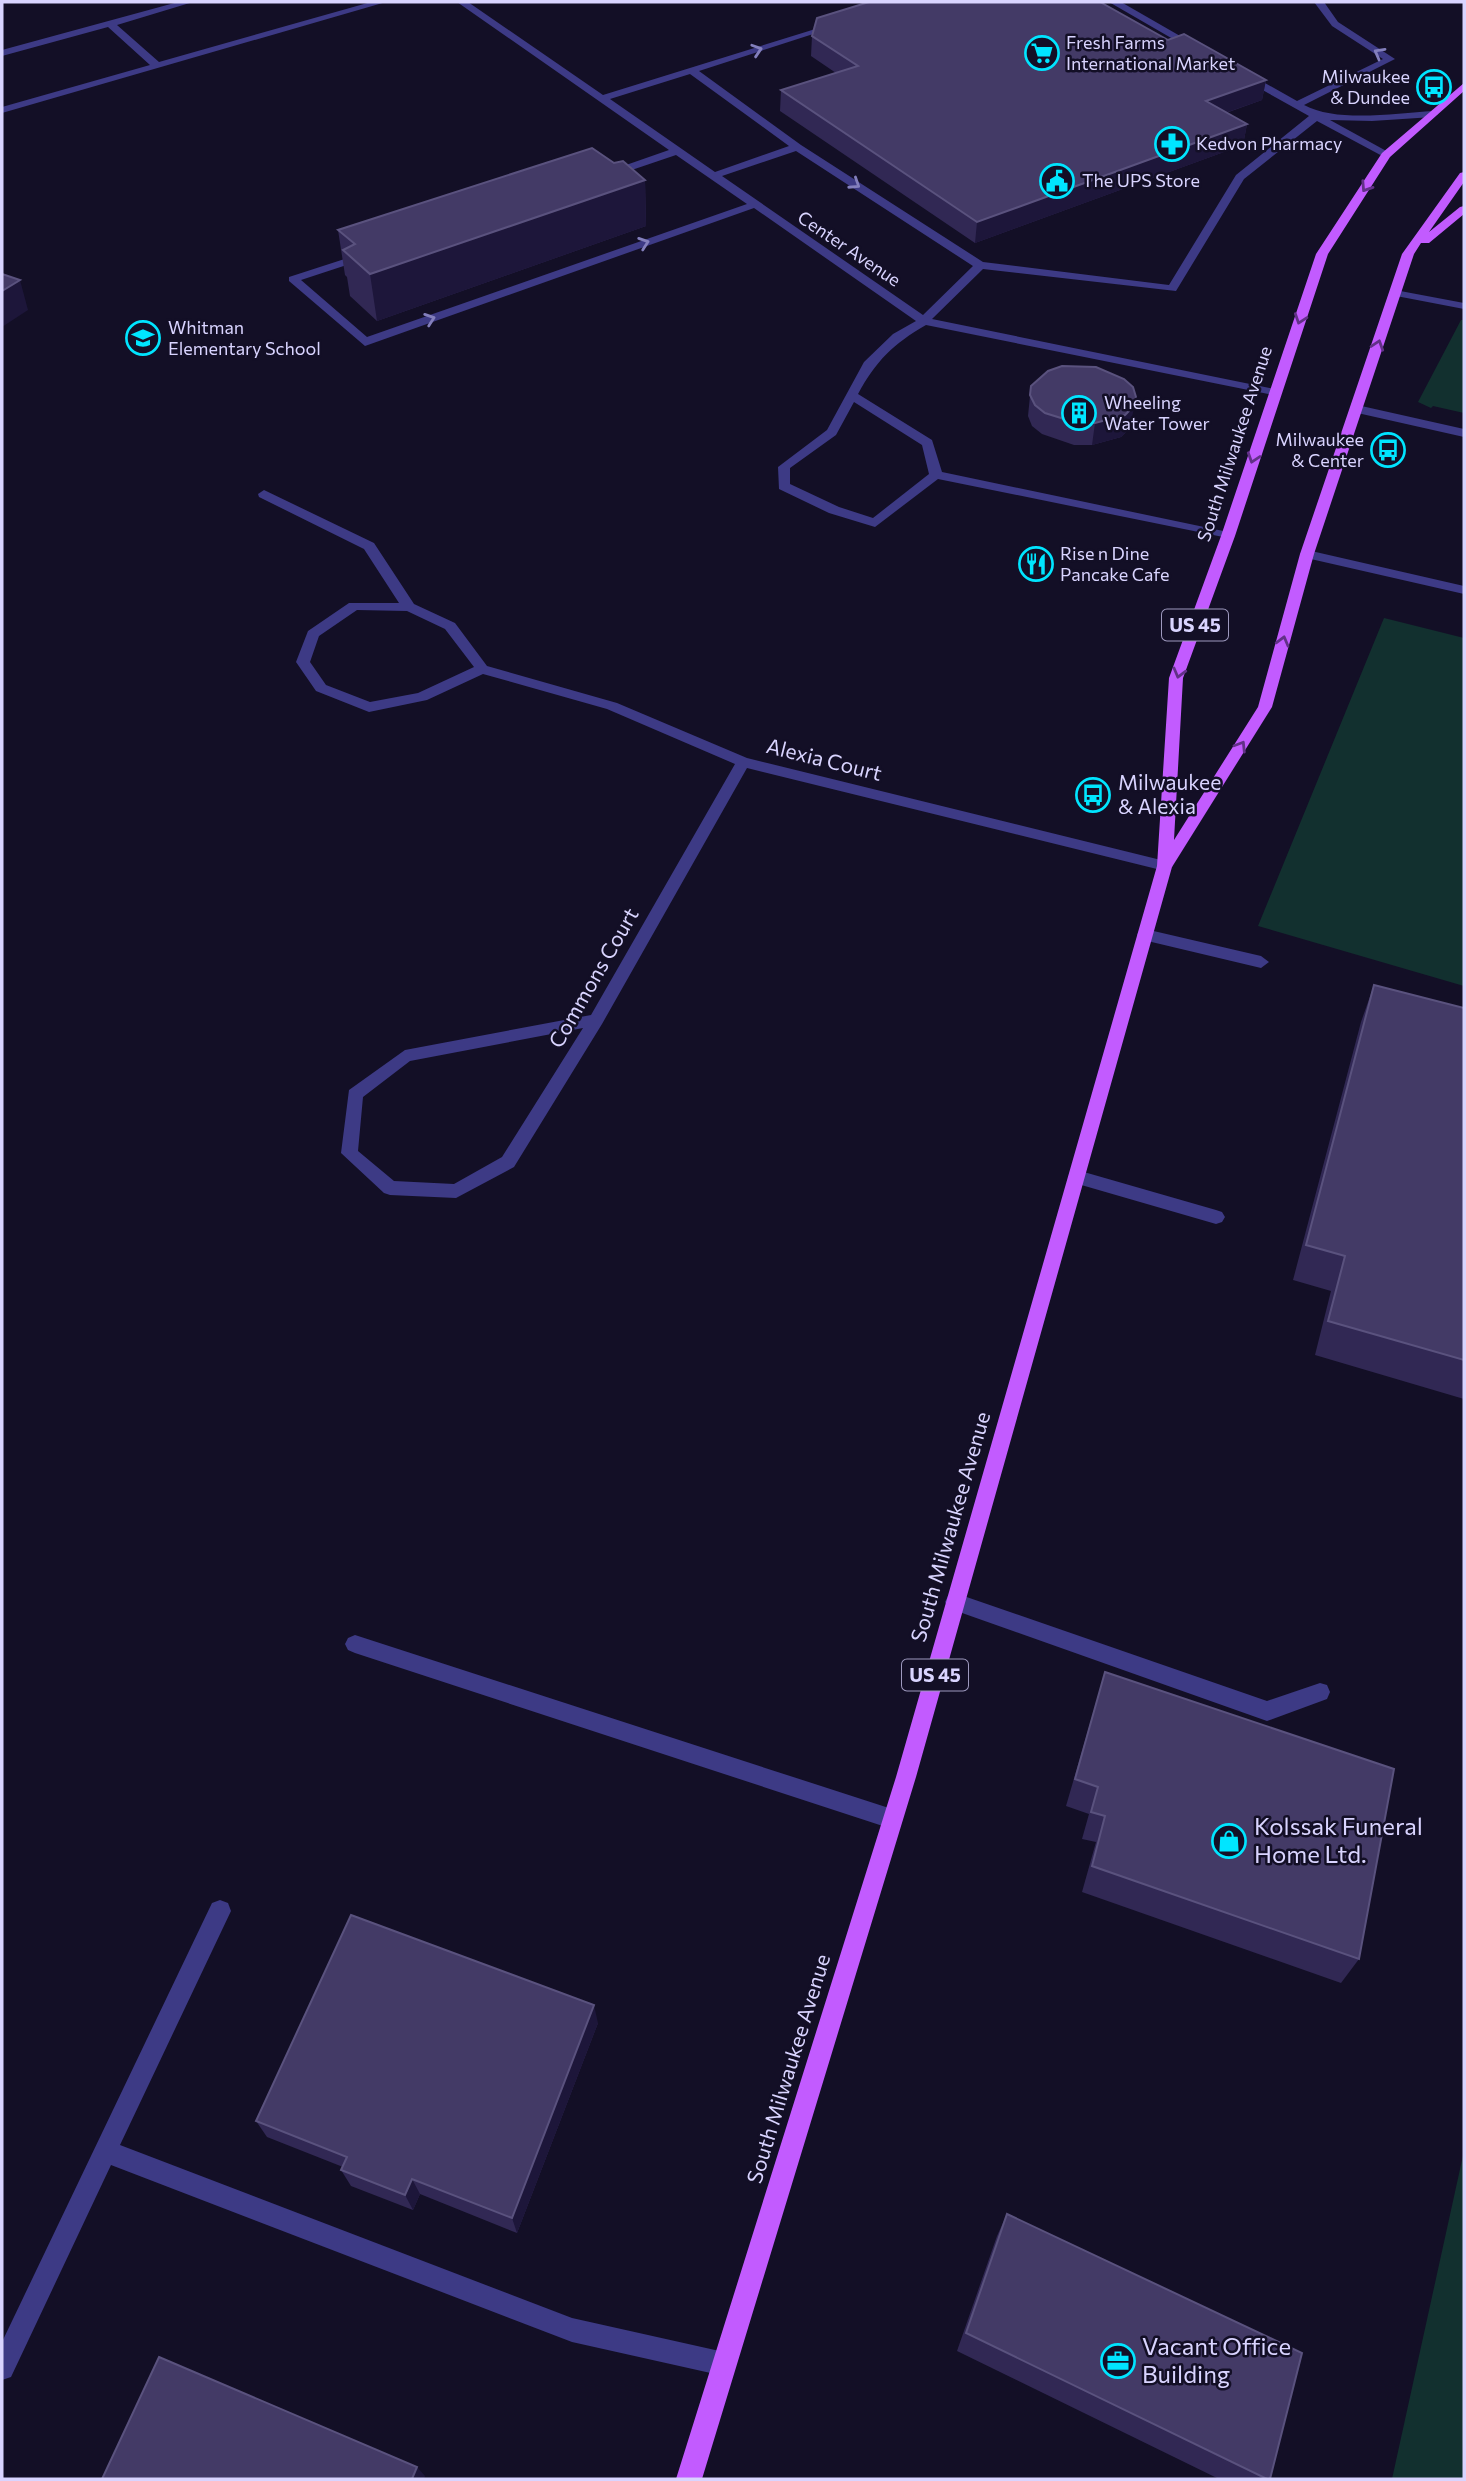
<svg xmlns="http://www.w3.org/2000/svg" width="1466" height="2481" viewBox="0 0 1466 2481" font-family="Commissioner,sans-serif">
	<rect width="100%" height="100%" fill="#130f26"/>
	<path fill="#12302f" d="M1461,320H1464V413L1433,406L1431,408L1418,402Z
		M1384,618L1464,638V986L1258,926Z
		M1464,2151V2479H1392Z"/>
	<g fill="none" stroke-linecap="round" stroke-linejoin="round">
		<path fill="#3d3a85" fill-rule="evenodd" d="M178,2H193L117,25L159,62L371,2H386L2,113V107L150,65L108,27L2,56V50Z
			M457,2H468L603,95L838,22V26L699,71L801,145L983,262L1169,285L1236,175L1309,116L1241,78V74H1249L1297,101L1383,59L1332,26L1314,2H1324L1338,22L1395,59L1304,105C1337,123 1396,113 1433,111L1438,114L1433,117L1372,121L1330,120L1390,153V157L1386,158L1317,121L1244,179L1176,291L983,269L932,319L1274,389L1280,393L1278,396L926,325C893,344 876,361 858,394L932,440L942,472L1228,532L1233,533V539L938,479L875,527L829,513L779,489L778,467L827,430L864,362L893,334L916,321L754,208L365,346L289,281V277L360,254H368V258L301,280L367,337L747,204L676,155L614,176H606V172L669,150ZM690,74L789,146L715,172L610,99ZM796,151L973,266L923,315L722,176ZM854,402L922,445L929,474L873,518L839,507L790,484V468L836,435Z
			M1109,2H1121L1201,48L1192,50Z
			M1395,290L1464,303V309L1391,295V291Z
			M1357,405L1464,429V437L1353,412V406Z
			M264,490L374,543L414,604L455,623L487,666L617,703L747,758L1165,861L1173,866L1165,871L747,768L602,1024L514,1167L456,1198L390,1195L384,1193L341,1153L349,1090L405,1050L591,1015L735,764L607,709L483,674L427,700L369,712L316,691L296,662L308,631L349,603H399L364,549L259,497L258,494ZM357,610L407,611L445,629L474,667L418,693L370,702L326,685L310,662L319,636ZM583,1028L502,1157L454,1184L394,1181L358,1151L363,1097L410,1061Z
			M1307,550L1464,586V594L1302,557L1300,554Z
			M1145,929L1261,956L1269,962L1261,968L1139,939L1137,935L1139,931Z
			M1077,1170L1216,1210L1222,1212L1225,1217L1222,1222L1216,1224L1071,1182L1068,1177L1071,1172Z
			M955,1593L1267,1701L1320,1683L1327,1685L1330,1692L1327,1699L1267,1721L948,1608L945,1602L948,1596Z
			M355,1635L892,1809L899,1812L903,1819L899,1826L892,1829L355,1653L348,1650L345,1644L348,1638Z
			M220,1900L228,1903L231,1911L120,2145L572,2318L724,2352L733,2355L736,2364L733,2373L724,2376L572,2342L111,2165L11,2377L2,2380V2342L212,1903Z"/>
		<path fill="#c25bff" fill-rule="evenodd" d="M1464,83V91L1390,157L1328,254L1235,536L1183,678L1174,840L1258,707L1300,554L1402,254L1460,173L1464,172V182L1429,232L1460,207L1464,206V214L1429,243H1421L1414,254L1314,554L1272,707L1172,867L916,1777L702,2479H676L896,1777L1157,866L1169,678L1221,536L1316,254L1382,153Z"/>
	</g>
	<path fill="#312854" d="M812,36L1168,40L1266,80L1262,100L1226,113L1247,124L1243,145L975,243L780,111L781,90L836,73L811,56Z
		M614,163L645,180L646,226L377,321L350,296L347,277L345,275L338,230Z
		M1031,386L1132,419L1130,428L1121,437L1092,445H1074L1042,434L1032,426L1028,416Z
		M1374,985L1464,1008V1399L1315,1355L1331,1291L1293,1280L1361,1022Z
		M1105,1672L1359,1959L1341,1983L1082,1892L1096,1842L1082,1839L1089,1814L1066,1806Z
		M598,2023L517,2233L420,2194L413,2210L351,2186L341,2170L343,2167L267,2137L256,2121Z
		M1007,2214L1270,2479H1219L957,2351L997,2236Z"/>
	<path fill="#1d163a" d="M1266,80L1262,100L1202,121L1206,101Z
		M1247,124L1243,145L975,243L977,222Z
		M645,180L646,226L377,321L370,274Z
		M20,280L28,310L2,327V291Z
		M1136,397L1130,428L1121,437L1092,445L1095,423Z
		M594,2005L598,2023L517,2233L512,2218Z
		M412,2179L420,2194L413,2210L405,2195Z
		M417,2467L425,2476L424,2479H412Z"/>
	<path fill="#433a66" stroke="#5a527e" stroke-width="2" d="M869,2H1100L1168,40L1184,34L1266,80L1206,101L1247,124L977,222L781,90L858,66L812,36L817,18Z
		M592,148L614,163L623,161L645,180L370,274L343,250L355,244L338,230Z
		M2,274L20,280L2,291Z
		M1062,366L1096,367L1124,379L1133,387L1136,397L1133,407L1125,415L1095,423H1077L1045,413L1035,405L1030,395L1031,386L1048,371Z
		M1374,985L1464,1008V1360L1328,1321L1345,1256L1306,1245Z
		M1105,1672L1394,1769L1359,1959L1092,1866L1105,1816L1091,1812L1098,1787L1075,1779Z
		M351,1915L594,2005L512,2218L412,2179L405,2195L341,2170L347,2157L256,2121Z
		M1007,2214L1302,2353L1270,2479H1267L966,2333Z
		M159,2357L417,2467L412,2479H102Z"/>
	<defs><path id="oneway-chevron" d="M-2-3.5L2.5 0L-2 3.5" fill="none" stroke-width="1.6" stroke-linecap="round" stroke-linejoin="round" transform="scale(1.75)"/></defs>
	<g stroke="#837fbc">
		<use href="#oneway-chevron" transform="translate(757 50) rotate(-18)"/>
		<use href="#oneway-chevron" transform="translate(1379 53) rotate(-151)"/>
		<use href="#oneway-chevron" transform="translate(855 184) rotate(33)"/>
		<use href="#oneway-chevron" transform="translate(644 243) rotate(-19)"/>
		<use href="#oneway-chevron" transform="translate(430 319) rotate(-19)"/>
	</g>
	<g stroke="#623188">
		<use href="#oneway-chevron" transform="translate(1366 187) rotate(123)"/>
		<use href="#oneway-chevron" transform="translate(1300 319) rotate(109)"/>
		<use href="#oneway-chevron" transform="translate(1378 345) rotate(-72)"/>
		<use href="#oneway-chevron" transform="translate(1253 458) rotate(108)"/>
		<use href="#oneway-chevron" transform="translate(1283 641) rotate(-75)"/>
		<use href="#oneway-chevron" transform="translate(1179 673) rotate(105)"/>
		<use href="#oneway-chevron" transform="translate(1241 746) rotate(-58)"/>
	</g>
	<defs>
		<g id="supermarket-ring" transform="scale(1.75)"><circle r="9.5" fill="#130f26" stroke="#00e5ff" stroke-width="1.5"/><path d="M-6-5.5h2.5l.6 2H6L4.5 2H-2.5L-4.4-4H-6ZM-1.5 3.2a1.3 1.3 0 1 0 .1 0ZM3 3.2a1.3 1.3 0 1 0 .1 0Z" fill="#00e5ff"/></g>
		<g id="bus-ring" transform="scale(1.75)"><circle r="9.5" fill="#130f26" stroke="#00e5ff" stroke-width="1.5"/><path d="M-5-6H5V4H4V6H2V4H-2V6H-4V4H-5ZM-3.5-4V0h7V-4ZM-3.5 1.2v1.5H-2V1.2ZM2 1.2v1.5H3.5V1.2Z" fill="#00e5ff"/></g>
		<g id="pharmacy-ring" transform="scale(1.75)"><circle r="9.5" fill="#130f26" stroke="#00e5ff" stroke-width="1.5"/><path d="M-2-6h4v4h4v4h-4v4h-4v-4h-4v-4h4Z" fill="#00e5ff"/></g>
		<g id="civic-ring" transform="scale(1.75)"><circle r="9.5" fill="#130f26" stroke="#00e5ff" stroke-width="1.5"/><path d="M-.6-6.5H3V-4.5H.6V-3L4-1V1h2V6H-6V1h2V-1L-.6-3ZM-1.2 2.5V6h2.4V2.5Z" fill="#00e5ff"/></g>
		<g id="school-ring" transform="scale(1.75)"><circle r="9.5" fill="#130f26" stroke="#00e5ff" stroke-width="1.5"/><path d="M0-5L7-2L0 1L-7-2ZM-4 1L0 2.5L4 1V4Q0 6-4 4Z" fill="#00e5ff"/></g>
		<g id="building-ring" transform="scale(1.75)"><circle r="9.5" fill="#130f26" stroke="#00e5ff" stroke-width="1.5"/><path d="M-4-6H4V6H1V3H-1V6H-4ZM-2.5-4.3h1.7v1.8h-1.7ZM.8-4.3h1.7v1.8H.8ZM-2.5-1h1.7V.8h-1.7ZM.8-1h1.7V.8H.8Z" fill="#00e5ff"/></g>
		<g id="restaurant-ring" transform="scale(1.75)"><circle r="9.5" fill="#130f26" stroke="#00e5ff" stroke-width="1.5"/><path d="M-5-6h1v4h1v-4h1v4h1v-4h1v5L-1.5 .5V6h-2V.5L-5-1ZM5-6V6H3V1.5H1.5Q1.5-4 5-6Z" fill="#00e5ff"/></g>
		<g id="shop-ring" transform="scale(1.75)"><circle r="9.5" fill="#130f26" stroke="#00e5ff" stroke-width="1.5"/><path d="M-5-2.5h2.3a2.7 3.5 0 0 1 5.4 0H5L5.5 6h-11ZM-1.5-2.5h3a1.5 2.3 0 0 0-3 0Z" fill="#00e5ff"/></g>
		<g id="office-ring" transform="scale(1.75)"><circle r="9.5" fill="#130f26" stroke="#00e5ff" stroke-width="1.5"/><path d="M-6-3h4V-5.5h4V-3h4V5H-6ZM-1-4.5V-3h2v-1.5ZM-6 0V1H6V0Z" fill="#00e5ff"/></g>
	</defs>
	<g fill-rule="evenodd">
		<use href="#supermarket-ring" x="1042" y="53"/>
		<use href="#bus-ring" x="1434" y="87"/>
		<use href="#pharmacy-ring" x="1172" y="144"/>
		<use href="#civic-ring" x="1057" y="181"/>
		<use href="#school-ring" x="143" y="338"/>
		<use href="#building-ring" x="1079" y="413"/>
		<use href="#bus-ring" x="1388" y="450"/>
		<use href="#restaurant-ring" x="1036" y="564"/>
		<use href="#bus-ring" x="1093" y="795"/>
		<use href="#shop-ring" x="1229" y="1841"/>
		<use href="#office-ring" x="1118" y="2361"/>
	</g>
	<g text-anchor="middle" stroke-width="5" stroke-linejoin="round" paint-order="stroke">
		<g font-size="18" fill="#d9d4ff" stroke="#130f26" text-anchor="start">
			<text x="1066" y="49">Fresh Farms<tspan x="1066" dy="21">International Market</tspan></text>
			<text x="1410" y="83" text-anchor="end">Milwaukee<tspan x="1410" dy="21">&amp; Dundee</tspan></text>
			<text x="1196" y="150">Kedvon Pharmacy</text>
			<text x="1082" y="187">The UPS Store</text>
			<text x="168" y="334">Whitman<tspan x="168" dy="21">Elementary School</tspan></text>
			<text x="1104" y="409">Wheeling<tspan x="1104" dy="21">Water Tower</tspan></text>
			<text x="1364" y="446" text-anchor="end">Milwaukee<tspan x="1364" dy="21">&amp; Center</tspan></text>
			<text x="1060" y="560">Rise n Dine<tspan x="1060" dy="21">Pancake Cafe</tspan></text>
		</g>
		<g font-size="18" fill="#d9d4ff" stroke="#130f26">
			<text transform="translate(849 249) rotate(34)" y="6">Center Avenue</text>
			<text transform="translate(1235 444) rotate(-72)" y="6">South Milwaukee Avenue</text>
		</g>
		<g fill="#130f26" stroke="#9e99be" stroke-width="2">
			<rect x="1162" y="609.5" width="66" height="31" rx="5"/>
			<rect x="902" y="1659.5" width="66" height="31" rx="5"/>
		</g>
		<g font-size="19" font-weight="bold" fill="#d9d4ff">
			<text x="1195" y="632">US 45</text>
			<text x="935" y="1682">US 45</text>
		</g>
		<g font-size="21" fill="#d9d4ff" stroke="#130f26">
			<text transform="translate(824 760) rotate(14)" y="7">Alexia Court</text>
			<text transform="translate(594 978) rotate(-60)" y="7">Commons Court</text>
			<text transform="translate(951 1527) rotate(-74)" y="7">South Milwaukee Avenue</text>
			<text transform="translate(789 2069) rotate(-73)" y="7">South Milwaukee Avenue</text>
		</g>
		<g font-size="21" fill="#d9d4ff" stroke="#130f26" text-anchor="start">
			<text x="1118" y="790">Milwaukee<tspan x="1118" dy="24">&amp; Alexia</tspan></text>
		</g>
		<g font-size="24" fill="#d9d4ff" stroke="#130f26" text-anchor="start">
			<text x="1254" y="1835">Kolssak Funeral<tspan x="1254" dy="28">Home Ltd.</tspan></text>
			<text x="1142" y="2355">Vacant Office<tspan x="1142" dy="28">Building</tspan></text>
		</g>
	</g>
	<rect width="1466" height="2481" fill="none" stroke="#d9d4ff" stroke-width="7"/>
</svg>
